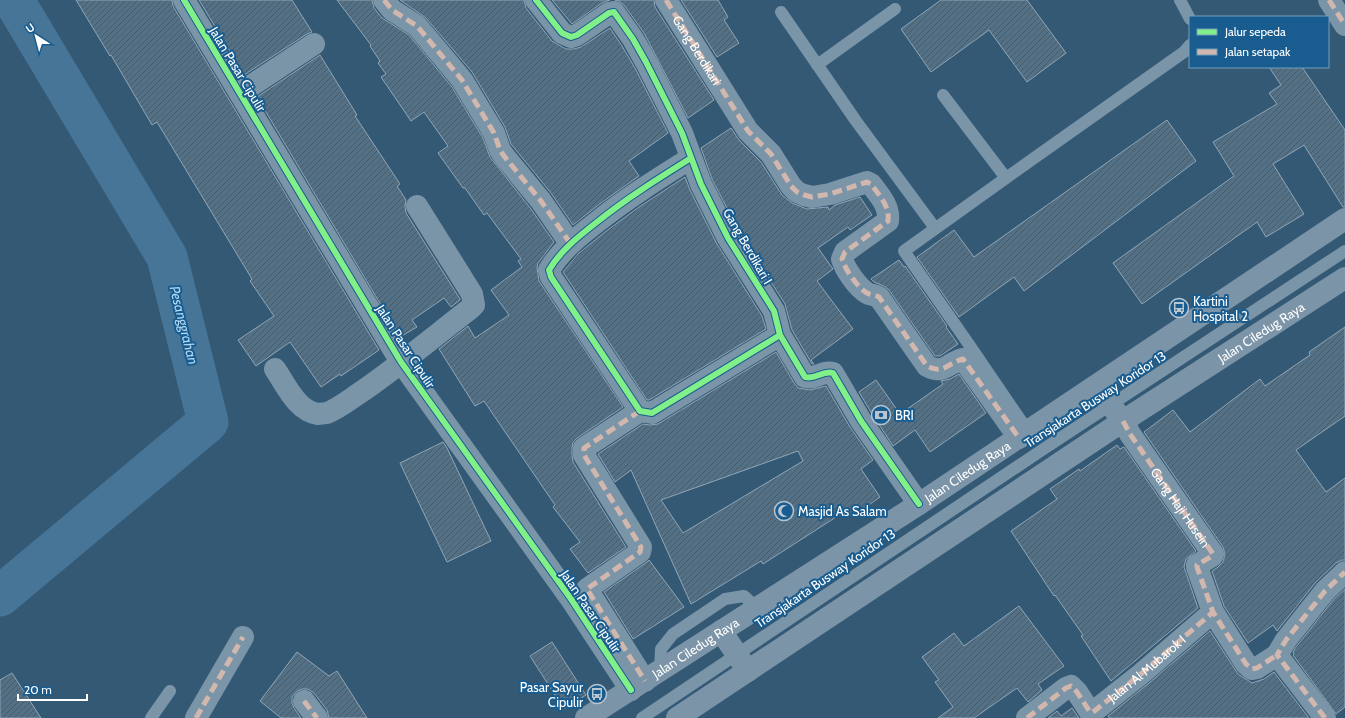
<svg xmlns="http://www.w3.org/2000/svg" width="1345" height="718" viewBox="0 0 1345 718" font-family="Cabin,sans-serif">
	<defs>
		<pattern id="building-hatch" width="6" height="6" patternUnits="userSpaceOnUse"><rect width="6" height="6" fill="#527086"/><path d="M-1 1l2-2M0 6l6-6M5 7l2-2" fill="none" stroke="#4e5a63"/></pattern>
	</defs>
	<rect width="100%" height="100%" fill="#345975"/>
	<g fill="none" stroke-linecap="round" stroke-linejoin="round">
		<path stroke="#467598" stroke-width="41" d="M0,596L208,422L167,257L16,4L12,0"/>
	</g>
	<path fill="url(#building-hatch)" stroke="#90a6b6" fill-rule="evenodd" d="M76,0H172L173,6L379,350L341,376L340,374L321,387L290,342L256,366L238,340L274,316L250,281L252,279L157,122L152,125L111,55L110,56Z
		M199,0H292L312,32L307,34L244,75Z
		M337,0H372L374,8L382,18L409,35L452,87L483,138L490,157L531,209L554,242L538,263L537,268L539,281L623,407L577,438L573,442L572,448V455L573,462L626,547L588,573L570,549L580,542L553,507L555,505L484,401L475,406L439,349L468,326L475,338L509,315L491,290L522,267L518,261L521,259L487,213L484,215L465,188H463L438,153L448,146L424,112L411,121L381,77L386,74L378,63L380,61L370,46L371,45Z
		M400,0H524L526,8L552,41L557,44L566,49H574L581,47L610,28L622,46L635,68L668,133L629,161L639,176L601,203L573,225L551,193L511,144L505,127L472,72L426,18Z
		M552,0H610L602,3L572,24Z
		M615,0H654L655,7L714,100L688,118L644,33L624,5L619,1Z
		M681,0H718L728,17L724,20L739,43L717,57Z
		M941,0H1027L1066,53L1027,82L989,30L931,72L901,29Z
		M320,55L357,115L355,116L400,184L397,186L406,200L405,206L406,213L460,299V300L451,307L444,298L412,320L417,327L400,337L257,97Z
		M1269,67H1302L1345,130V207H1343L1304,145L1273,164L1304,214L1266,237L1257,222L1142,304L1113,263L1234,176L1213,142L1277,104L1269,93L1281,85Z
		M1167,120L1196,161L1024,291L1014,277L959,317L917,257L954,230L974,257Z
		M731,128L739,140L761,162L782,195L792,203L807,209L828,207L829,210L835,205L860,197L872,215L850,230L848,227L818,248L833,269L817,281L853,329L811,360L814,364H812L792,330L785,304L739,232L712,179L701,148Z
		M685,177L690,190L717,244L762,316L766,329L649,400H647L563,272L579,253L605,232L639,207Z
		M899,260L904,267L905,266L947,326L946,327L958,344L940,356H935L889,290L884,286L874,282L871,279Z
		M1345,327V416L1296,450L1326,492L1345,478V560H1342L1336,563L1316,582L1277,631L1273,625L1248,643L1224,606L1212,571L1218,567L1223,562L1225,554L1223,547L1144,432L1173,410L1190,432L1260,379L1265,386L1310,355L1309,352Z
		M776,352L794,383L798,388L810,390L826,386L850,427L873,460L861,469L880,497L852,517L847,510L763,564L761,561L691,604L631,470L615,482L598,454L643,424L650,425L658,424ZM798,451L803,461L683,533L661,500Z
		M959,374L986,413L930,452L915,430L893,446L872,414L859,392L876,380L900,414L943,384L941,381L950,379Z
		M443,442L447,448L491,541L447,562L400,463Z
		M1117,445L1120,449L1124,447L1196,551L1186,559L1184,567L1198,608L1111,681L1081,636L1083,635L1055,595L1054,596L1011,531L1057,499L1050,489L1079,469L1080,471Z
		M649,560L684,607L633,639L604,592L647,562Z
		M1345,589V707L1336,714L1293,655L1294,654L1293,652L1296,647L1334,599Z
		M1019,606L1064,666L1038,684L1042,690L1028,702L1017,688L974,718H938L953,707L935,682L939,680L922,657L954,633L964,646Z
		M1210,631L1238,674L1252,683L1264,679L1274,672L1309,718H1109L1108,716L1149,683Z
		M552,642L586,695L564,709L530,656Z
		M297,652L329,676L337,671L367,718H329L327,710L314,693L308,689H302L297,691L292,697V703L294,708L301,718H281L260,701Z
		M12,673L41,718H0V680Z
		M1072,708L1079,718H1048L1057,711L1061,716Z"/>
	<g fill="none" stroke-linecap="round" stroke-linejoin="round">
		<path stroke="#7b95a8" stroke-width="12" d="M1180,0L1190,19
			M781,12L856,121L935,228
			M817,65L895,9
			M943,95L1006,178L904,251L970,346L1028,431
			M1006,178L1184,52L1190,45
			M660,671L661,649L673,634L725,599L744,596L757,608
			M151,718L170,691
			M642,718L1042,450L1345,251"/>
		<g stroke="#7b95a8" stroke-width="22">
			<path d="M184,0L401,362L571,599L631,690"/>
			<path d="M384,0L392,10L417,26L462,80L494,133L500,150L504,156L541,201L570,243"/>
			<path d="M536,0L562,33L571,37L577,35L609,13L614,12L633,39L646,62L682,133L701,184L728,238L774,311L780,335L805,377C815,380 823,370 833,373L861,421L919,504"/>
			<path d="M666,0L748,131L771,154L791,186L797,192L804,195L812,197L830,194L867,182L871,184C879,195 890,206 888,221L845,252L842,259C845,269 857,287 867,293C870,295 875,295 879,297L927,366C944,375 947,363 963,359L1019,438"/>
			<path d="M1329,0L1345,25"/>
			<path d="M240,93L314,44"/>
			<path d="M691,158C659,178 627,198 597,222C579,236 561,250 549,270L551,277L640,411L652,413L780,335"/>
			<path d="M275,369C286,385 297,411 318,414C321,414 325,413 327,413C340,408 353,397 364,390C401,364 436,335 471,308L474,305L472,294L417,206"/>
			<path d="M640,411L584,448V455L641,547L640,552L587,589L645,681"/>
			<path d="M1123,421L1130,434L1213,554L1212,556L1197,565V567L1213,612L1246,664L1252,669L1257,668L1277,655"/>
			<path d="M304,701L317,718"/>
			<path d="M196,718L243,637"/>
			<path id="s1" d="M1027,718L1066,688L1071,686L1077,692L1090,712H1093L1141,674L1213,612"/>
			<path d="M1325,718L1277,655L1286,640L1325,591L1345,572"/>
		</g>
		<g stroke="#7b94a7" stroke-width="22">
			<path d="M1096,386L1123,421"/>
			<path d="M721,631L748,671"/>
			<path id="s2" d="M586,718L919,504L1345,219"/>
			<path id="s3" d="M677,718L1123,421L1345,278"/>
		</g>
		<g stroke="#d1b7ad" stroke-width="5" stroke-dasharray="10 5" stroke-linecap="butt">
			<path d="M384,0L392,10L417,26L462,80L494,133L500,150L504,156L541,201L570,243"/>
			<path id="s4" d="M666,0L748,131L771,154L791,186L797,192L804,195L812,197L830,194L867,182L871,184C879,195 890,206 888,221L845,252L842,259C845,269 857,287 867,293C870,295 875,295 879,297L927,366C944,375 947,363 963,359L1019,438"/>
			<path d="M1329,0L1345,25"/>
			<path d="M640,411L584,448V455L641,547L640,552L587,589L645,681"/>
			<path id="s5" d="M1123,421L1130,434L1213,554L1212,556L1197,565V567L1213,612L1246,664L1252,669L1257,668L1277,655"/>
			<path d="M304,701L317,718"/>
			<path d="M196,718L243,637"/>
			<path d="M1027,718L1066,688L1071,686L1077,692L1090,712H1093L1141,674L1213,612"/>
			<path d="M1325,718L1277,655L1286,640L1325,591L1345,572"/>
		</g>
		<g stroke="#195d90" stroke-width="8">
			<path id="cycleway" d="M184,0L401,362L571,599L631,690
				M536,0L562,33L571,37L577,35L609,13L614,12L633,39L646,62L682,133L701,184L728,238L774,311L780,335L805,377C815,380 823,370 833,373L861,421L919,504
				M691,158C659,178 627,198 597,222C579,236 561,250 549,270L551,277L640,411L652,413L780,335"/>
		</g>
		<use href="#cycleway" stroke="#82f089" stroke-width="6"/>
	</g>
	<defs>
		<g id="bus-ring" transform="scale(1)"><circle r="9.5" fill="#195d90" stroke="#b8c5cf" stroke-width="1.5"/><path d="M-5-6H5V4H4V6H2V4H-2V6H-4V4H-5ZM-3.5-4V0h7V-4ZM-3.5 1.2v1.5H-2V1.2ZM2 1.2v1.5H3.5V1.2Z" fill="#b8c5cf"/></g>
		<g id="bank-ring" transform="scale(1)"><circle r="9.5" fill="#195d90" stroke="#b8c5cf" stroke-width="1.5"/><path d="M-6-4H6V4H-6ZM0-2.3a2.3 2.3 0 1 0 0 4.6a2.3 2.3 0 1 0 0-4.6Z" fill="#b8c5cf"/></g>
		<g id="mosque-ring" transform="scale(1)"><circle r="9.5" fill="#195d90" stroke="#b8c5cf" stroke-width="1.5"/><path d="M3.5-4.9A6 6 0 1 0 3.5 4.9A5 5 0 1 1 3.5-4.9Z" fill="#b8c5cf"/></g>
	</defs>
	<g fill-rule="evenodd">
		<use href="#bus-ring" x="1179" y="308"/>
		<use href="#bank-ring" x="881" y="415"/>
		<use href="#mosque-ring" x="784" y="511"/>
		<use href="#bus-ring" x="597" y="694"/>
	</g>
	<g text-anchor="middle" stroke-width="4" stroke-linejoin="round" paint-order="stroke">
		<g font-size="13" fill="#fff" stroke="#195d90">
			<text dy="5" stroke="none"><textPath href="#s4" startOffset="59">Gang Berdikari</textPath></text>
			<text transform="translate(238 69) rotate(59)" y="5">Jalan Pasar Cipulir</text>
			<text transform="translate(748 246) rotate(60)" y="5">Gang Berdikari I</text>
			<text dy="5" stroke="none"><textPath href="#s3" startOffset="700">Jalan Ciledug Raya</textPath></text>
			<text transform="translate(406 346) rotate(57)" y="5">Jalan Pasar Cipulir</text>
			<text transform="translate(1095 399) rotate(-33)" y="5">Transjakarta Busway Koridor 13</text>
			<text dy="5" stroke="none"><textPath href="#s2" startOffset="454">Jalan Ciledug Raya</textPath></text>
			<text dy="5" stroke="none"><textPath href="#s5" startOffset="104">Gang Haji Husein</textPath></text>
			<text transform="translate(825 578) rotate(-34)" y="5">Transjakarta Busway Koridor 13</text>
			<text transform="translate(591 611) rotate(56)" y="5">Jalan Pasar Cipulir</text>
			<text dy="5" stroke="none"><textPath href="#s2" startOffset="130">Jalan Ciledug Raya</textPath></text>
			<text dy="5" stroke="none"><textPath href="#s1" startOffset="159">Jalan Al Mubarok I</textPath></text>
		</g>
		<g font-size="13" fill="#fff" stroke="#195d90" text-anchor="start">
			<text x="1193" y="306">Kartini<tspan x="1193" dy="15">Hospital 2</tspan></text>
			<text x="895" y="420">BRI</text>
			<text x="798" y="516">Masjid As Salam</text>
			<text x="583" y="692" text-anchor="end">Pasar Sayur<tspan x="583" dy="15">Cipulir</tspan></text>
		</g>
		<g font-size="14" font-style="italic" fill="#b3daf6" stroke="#195d90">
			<text transform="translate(184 325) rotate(76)" y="5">Pesanggrahan</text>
		</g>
	</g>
	<rect x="1189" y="16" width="140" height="52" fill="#195d90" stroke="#759ebc"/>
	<rect x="1197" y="29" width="20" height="6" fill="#82f089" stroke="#759ebc"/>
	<text x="1225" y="36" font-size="12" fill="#ffffff">Jalur sepeda</text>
	<rect x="1197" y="49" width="20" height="6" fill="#d1b7ad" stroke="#759ebc"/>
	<text x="1225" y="56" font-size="12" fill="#ffffff">Jalan setapak</text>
	<g transform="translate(36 36) rotate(324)" stroke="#195d90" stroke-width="3" paint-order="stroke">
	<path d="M0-3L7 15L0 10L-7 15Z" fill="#ffffff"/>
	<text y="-6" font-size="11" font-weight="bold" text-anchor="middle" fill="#ffffff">U</text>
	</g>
	<path d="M18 694v6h69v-6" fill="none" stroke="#ffffff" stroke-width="2"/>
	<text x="24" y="694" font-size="12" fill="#ffffff" stroke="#195d90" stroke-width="3" paint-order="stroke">20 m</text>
</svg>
